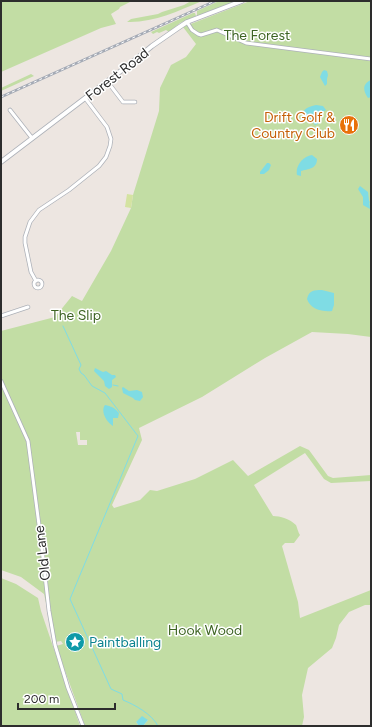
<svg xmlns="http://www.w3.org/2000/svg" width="372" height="727" viewBox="0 0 372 727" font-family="Figtree,sans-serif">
	<rect width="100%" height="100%" fill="#ede6e1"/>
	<path fill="#c2dda4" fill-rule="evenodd" d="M1,1H132L120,7L119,9L111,14L116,24L101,28L1,72Z
		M191,1H202C178,11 153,23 127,22L131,19L158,14L162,12L184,5Z
		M219,1H240L197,16V11Z
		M250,1H371V337L348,334L312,332L265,358L202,397L139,428L142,440L112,505L114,508L140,500L150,490L157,491L195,479L233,460L248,476L300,446L309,450L328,476L333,478L371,475V481L331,483L324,479L305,453L254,485L273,516C280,516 290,519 296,525C297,527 298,532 300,535L294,543H285L282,546L298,602L300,618L371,590V605H365L349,612L339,625L336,638L332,648L308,668L302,695L304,717L302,726H143L148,720L136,722L139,726H85L56,646L63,644L61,641L55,642L44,594L21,577L1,570V331L55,317L72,296L82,301L111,251L131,208L133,195L159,111L160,88L171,65L186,57L196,44L183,27ZM76,432H80V440H87V445H78Z
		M193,13H195L196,16L180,23L169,32L166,30L159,33L157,32L153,34L151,32Z
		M31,74L34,76L1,91V88Z
		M1,578L16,584L38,598L41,611L80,726H1Z"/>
	<path fill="#d4e3a1" d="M127,194L133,195L131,208L125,207Z"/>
	<path fill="#7fdce4" d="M324,70L327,71L328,75L327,79V84L325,86L320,77L322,72Z
		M371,80V97L368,98C363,91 362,84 371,80Z
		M316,105L323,106L326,110L321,113L320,123L315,125L311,120L307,121L306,117L303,113C304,108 311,106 316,105Z
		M312,155L317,159C317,169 308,169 301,171V176L297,175C295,166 303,156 312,155Z
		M267,163H269L271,165L269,170L264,174H260V172Z
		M360,186L368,192L370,209L363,205V197L358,189Z
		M322,290L334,293V305L332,311C322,312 310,309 307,299C309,290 314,290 322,290Z
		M95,368L103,372L106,371L112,375H115L116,377L112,380V387L109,389L105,386L104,381L94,371Z
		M123,387L129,391L137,390L142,392L143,397L140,401L135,400L133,398L123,393L122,388Z
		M105,405C111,406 115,408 119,413L118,418H113V426C107,422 100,412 105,405Z
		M142,716L148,720L143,726H139L136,722Z"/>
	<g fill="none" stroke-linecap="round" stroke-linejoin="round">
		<path stroke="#7fdce4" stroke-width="1" d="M369,202H371
			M63,326L81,365L79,369L81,373L84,375L92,386L105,393L138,436L70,599L111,689L122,694L123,700C135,705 152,714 158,726
			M113,385L118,386"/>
		<g stroke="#adb1b8" stroke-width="4.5">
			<path id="street" d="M187,22L192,30L198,34L201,35L217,30L246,43L371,59
				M107,81L123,102H135
				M10,110L32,138
				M34 284a4 4 0 1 1 8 0a4 4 0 1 1-8 0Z
				M36,281L31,272L25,243V237L30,222L39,210L69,190L99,166L106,157L110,146L111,139L107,127L85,98
				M1,316L28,307
				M1,381L28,441L41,540L49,611L55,645L68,688L83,726"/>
		</g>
		<g stroke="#adb1b8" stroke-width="5.5">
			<path id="secondary" d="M1,162L130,64L152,46L178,28L187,22L242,1"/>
		</g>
		<use href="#street" stroke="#fff" stroke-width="3"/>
		<use href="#secondary" stroke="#fff" stroke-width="4"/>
		<g stroke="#a4aab5" stroke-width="2.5">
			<path id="rail" d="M1,97L215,1"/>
		</g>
		<use href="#rail" stroke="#fff" stroke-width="1" stroke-dasharray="3" stroke-linecap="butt"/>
	</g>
	<defs>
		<g id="restaurant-disc" transform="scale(1)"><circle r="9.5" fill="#e8710a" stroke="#fff"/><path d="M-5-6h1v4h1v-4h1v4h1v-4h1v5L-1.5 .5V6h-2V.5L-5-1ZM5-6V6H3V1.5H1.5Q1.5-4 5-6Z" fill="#fff"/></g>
		<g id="sight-disc" transform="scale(1)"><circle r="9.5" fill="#0f9aa8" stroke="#fff"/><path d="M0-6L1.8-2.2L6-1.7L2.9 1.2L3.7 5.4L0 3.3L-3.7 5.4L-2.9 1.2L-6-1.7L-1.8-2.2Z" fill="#fff"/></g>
	</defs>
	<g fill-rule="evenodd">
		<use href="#restaurant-disc" x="349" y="125"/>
		<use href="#sight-disc" x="75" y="642"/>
	</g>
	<g text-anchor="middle" stroke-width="3" stroke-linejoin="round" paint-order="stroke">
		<g font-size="14" fill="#3d6423" stroke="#fff">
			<text x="257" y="40">The Forest</text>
			<text x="76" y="320">The Slip</text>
			<text x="205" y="635">Hook Wood</text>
		</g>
		<g font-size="14" fill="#2d2d2d" stroke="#fff">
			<text transform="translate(117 74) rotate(-38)" y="5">Forest Road</text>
			<text transform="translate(42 553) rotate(-97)" y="5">Old Lane</text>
		</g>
		<g font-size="14" fill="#c56008" stroke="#fff" text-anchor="end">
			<text x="335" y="122">Drift Golf &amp;<tspan x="335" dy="16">Country Club</tspan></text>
		</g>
		<g font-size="14" fill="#0d838f" stroke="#fff" text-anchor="start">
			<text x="89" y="647">Paintballing</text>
		</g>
	</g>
	<rect width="372" height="727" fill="none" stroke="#2d2d2d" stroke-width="4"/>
	<path d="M18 703v6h97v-6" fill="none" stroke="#2d2d2d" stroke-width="2"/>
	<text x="24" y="703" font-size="12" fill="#2d2d2d" stroke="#ffffff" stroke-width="3" paint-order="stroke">200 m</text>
</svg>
